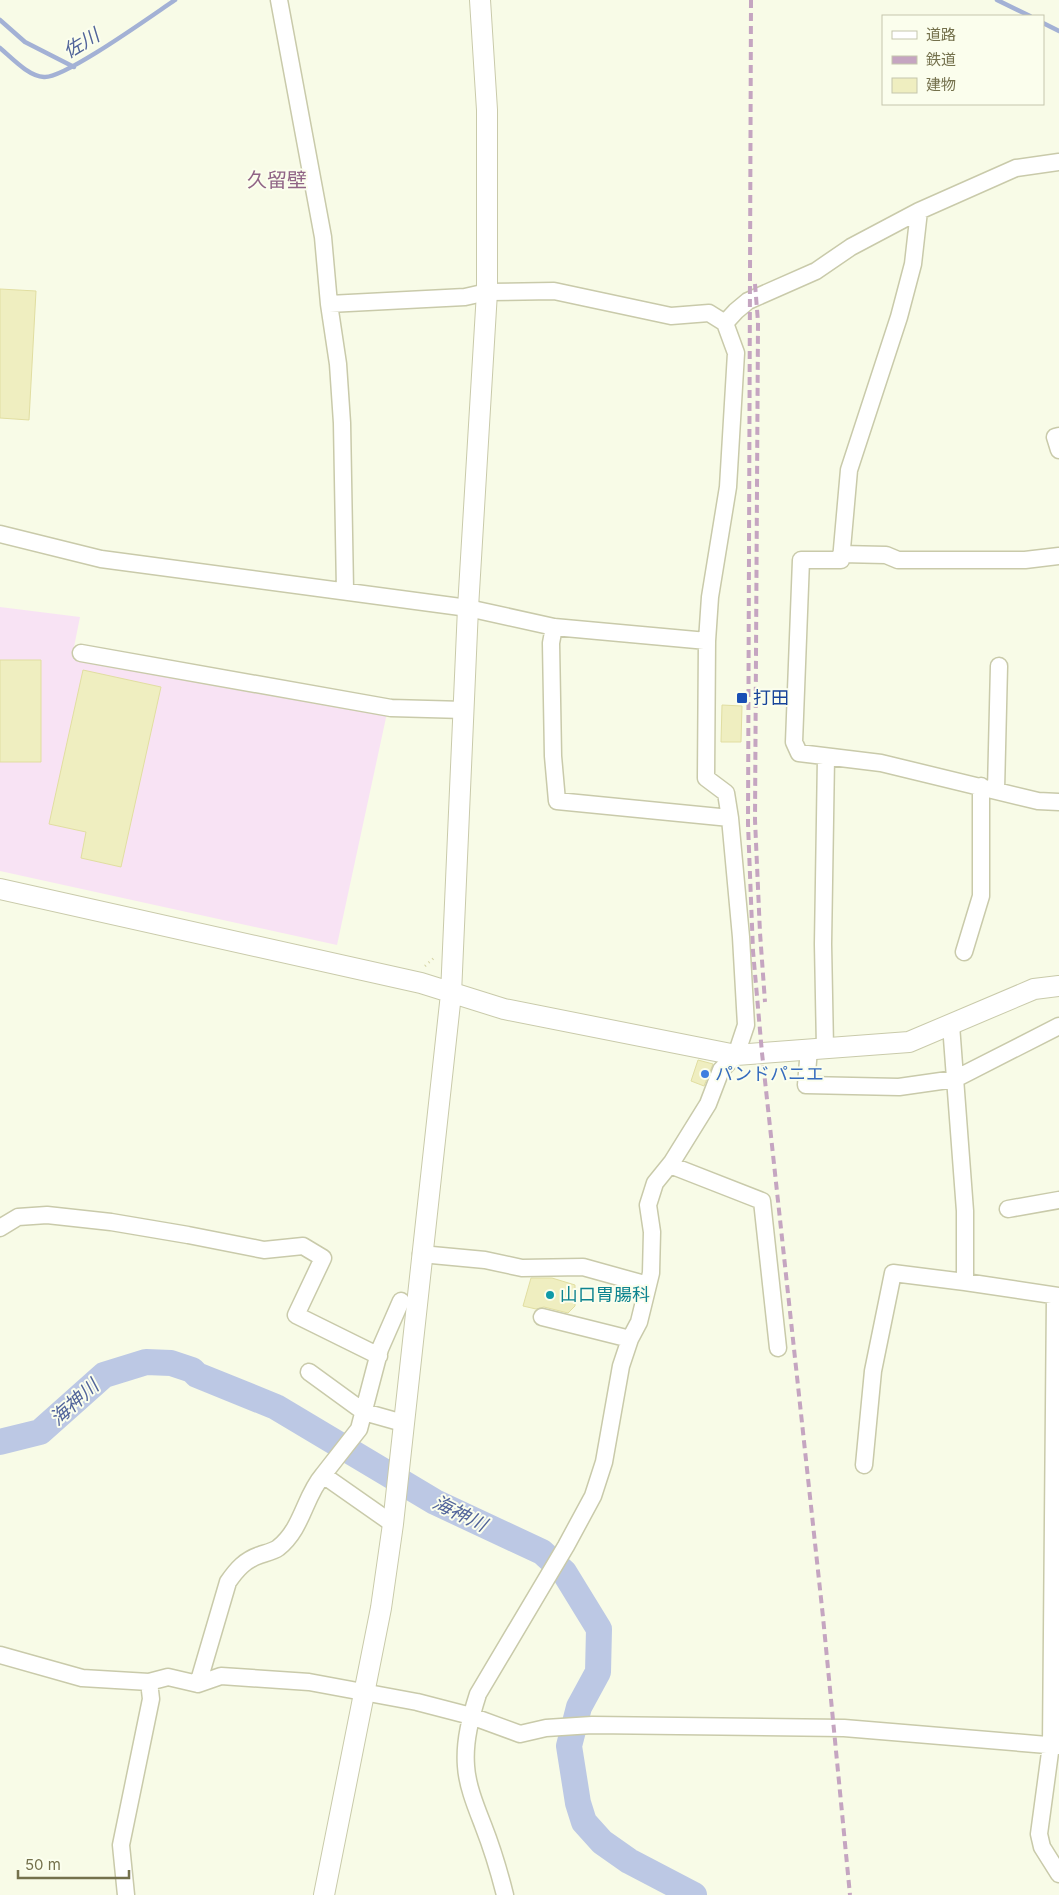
<svg xmlns="http://www.w3.org/2000/svg" width="1059" height="1895" viewBox="0 0 1059 1895" font-family="Inter,'Noto Sans JP',sans-serif">
	<rect width="100%" height="100%" fill="#f8fbe7"/>
	<path fill="#f8e3f4" d="M0,607L80,617L72,657L387,713L337,945L0,871Z"/>
	<g fill="none" stroke-linecap="round" stroke-linejoin="round">
		<path stroke="#a3b1d5" stroke-width="4.5" d="M997,0L1030,16
			M0,20L25,42L74,67
			M1043,23L1059,31
			M0,48C12,58 28,76 44,77C64,79 154,14 175,0"/>
		<path stroke="#bcc8e4" stroke-width="26" d="M0,1442L40,1432L104,1375L146,1362L171,1363L192,1370L197,1375L276,1407L435,1502L542,1552L564,1572L599,1629L598,1672L579,1707L569,1746L578,1803L584,1822L602,1842L629,1861L694,1895"/>
	</g>
	<path fill="#efeec0" stroke="#e1dea1" d="M0,289L36,291L29,420L0,418Z
		M0,660H41V762H0Z
		M83,670L161,687L121,867L81,858L86,832L49,824Z
		M722,705L742,706L741,742H721Z
		M698,1060L713,1064L704,1086L691,1081Z
		M531,1278H552L575,1285V1306L568,1313L544,1307L536,1309L523,1306Z"/>
	<g fill="none" stroke-linecap="round" stroke-linejoin="round">
		<g stroke="#c9caaa" stroke-width="19">
			<path id="minor" d="M279,0L323,237L329,304L338,364L342,423L345,590
				M919,211L913,264L899,317L849,470L841,560H801L794,742L799,753L881,763L1038,801L1059,802
				M329,304L465,297L487,292L554,291L671,316L709,313L725,323L736,353L728,487L710,597L707,641L706,778L726,793L730,818L741,937L746,1025L736,1055L721,1070L708,1104L672,1162L655,1183L648,1205L652,1232L651,1273L639,1322L630,1339L621,1366L604,1462L593,1496L566,1546L478,1694C471,1716 464,1741 466,1766C467,1785 476,1807 483,1825C492,1848 499,1871 505,1895
				M725,323L736,311L748,301L816,271L851,247L919,211L1016,168L1059,162
				M1059,436L1055,437L1059,450
				M0,534L101,559L468,608L554,627L707,641
				M841,554L886,555L898,560H1025L1059,556
				M554,627L551,643L553,756L557,801L730,818
				M81,653L391,708L464,710
				M996,790L999,666
				M964,952L981,896V786
				M951,1025L965,1211V1282L1059,1296
				M825,1048L823,944L826,757
				M809,1049L806,1085L899,1087L955,1079L1059,1026
				M670,1165L762,1201L778,1348
				M1008,1209L1059,1200
				M0,1228L18,1217L47,1215L111,1222L188,1235L264,1250L303,1246L323,1258L296,1315L379,1356
				M421,1254L485,1260L522,1268L583,1267L648,1285
				M1055,1296L1051,1745L1039,1834L1042,1847L1059,1874
				M542,1317L630,1339
				M309,1372L364,1412L403,1423
				M864,1465L873,1371L893,1273L965,1282
				M393,1524L323,1475L359,1429L380,1349L401,1301
				M0,1655L82,1678L149,1682L168,1677L198,1684L221,1676L309,1682L417,1702L471,1716L520,1734L546,1728L592,1725L844,1728L1059,1746
				M198,1684L228,1582C237,1569 245,1560 260,1555C266,1553 274,1551 278,1548C303,1528 304,1497 323,1475
				M126,1895L121,1845L151,1699L149,1682"/>
		</g>
		<g stroke="#c9caaa" stroke-width="22">
			<path id="tertiary" d="M0,889L421,983L504,1009L736,1055L909,1042L1034,989L1059,986
				M324,1895L381,1608L393,1524L451,994L468,608L487,292V110L480,0"/>
		</g>
		<path stroke="#d4d2a3" stroke-width="2.5" stroke-dasharray="1 4" stroke-linecap="butt" d="M425,966L436,956"/>
		<use href="#minor" stroke="#fff" stroke-width="16"/>
		<use href="#tertiary" stroke="#fff" stroke-width="20"/>
		<path stroke="#c5a5c1" stroke-width="4" stroke-dasharray="8 5" stroke-linecap="butt" d="M751,0L748,824L753,951L762,1053L823,1617L850,1895
			M755,284L758,322L755,820L760,933L765,1002"/>
	</g>
	<rect fill="#1a4fb4" stroke="#fbfeed" stroke-width="2" x="736" y="692" width="12" height="12" rx="2.5"/>
	<circle fill="#3f7fe0" stroke="#fbfeed" stroke-width="2" cx="705" cy="1074" r="5"/>
	<circle fill="#0f9aa8" stroke="#fbfeed" stroke-width="2" cx="550" cy="1295" r="5"/>
	<g text-anchor="middle" stroke-width="4" stroke-linejoin="round" paint-order="stroke">
		<g font-size="18" fill="#164399" stroke="#fbfeed" text-anchor="start">
			<text x="753" y="704">打田</text>
		</g>
		<g font-size="18" fill="#366cbe" stroke="#fbfeed" text-anchor="start">
			<text x="715" y="1080">パンドパニエ</text>
		</g>
		<g font-size="18" fill="#0d838f" stroke="#fbfeed" text-anchor="start">
			<text x="560" y="1301">山口胃腸科</text>
		</g>
		<g font-size="19" font-style="italic" fill="#51649a" stroke="#fbfeed">
			<text transform="translate(81 43) rotate(-31)" y="7">佐川</text>
			<text transform="translate(74 1402) rotate(-42)" y="7">海神川</text>
			<text transform="translate(460 1513) rotate(26)" y="7">海神川</text>
		</g>
		<g font-size="20" fill="#906486" stroke="#fbfeed">
			<text x="277" y="187">久留壁</text>
		</g>
	</g>
	<rect x="882" y="15" width="162" height="90" fill="#fbfeed" stroke="#c5c6ad"/>
	<rect x="892" y="31" width="25" height="8" fill="#ffffff" stroke="#c5c6ad"/>
	<text x="926" y="40" font-size="15" fill="#74714c">道路</text>
	<rect x="892" y="56" width="25" height="8" fill="#c5a5c1" stroke="#c5c6ad"/>
	<text x="926" y="65" font-size="15" fill="#74714c">鉄道</text>
	<rect x="892" y="78" width="25" height="15" fill="#efeec0" stroke="#c5c6ad"/>
	<text x="926" y="90" font-size="15" fill="#74714c">建物</text>
	<path d="M18 1870v8h111v-8" fill="none" stroke="#74714c" stroke-width="2.5"/>
	<text x="25" y="1870" font-size="15" fill="#74714c" stroke="#fbfeed" stroke-width="4" paint-order="stroke">50 m</text>
</svg>
